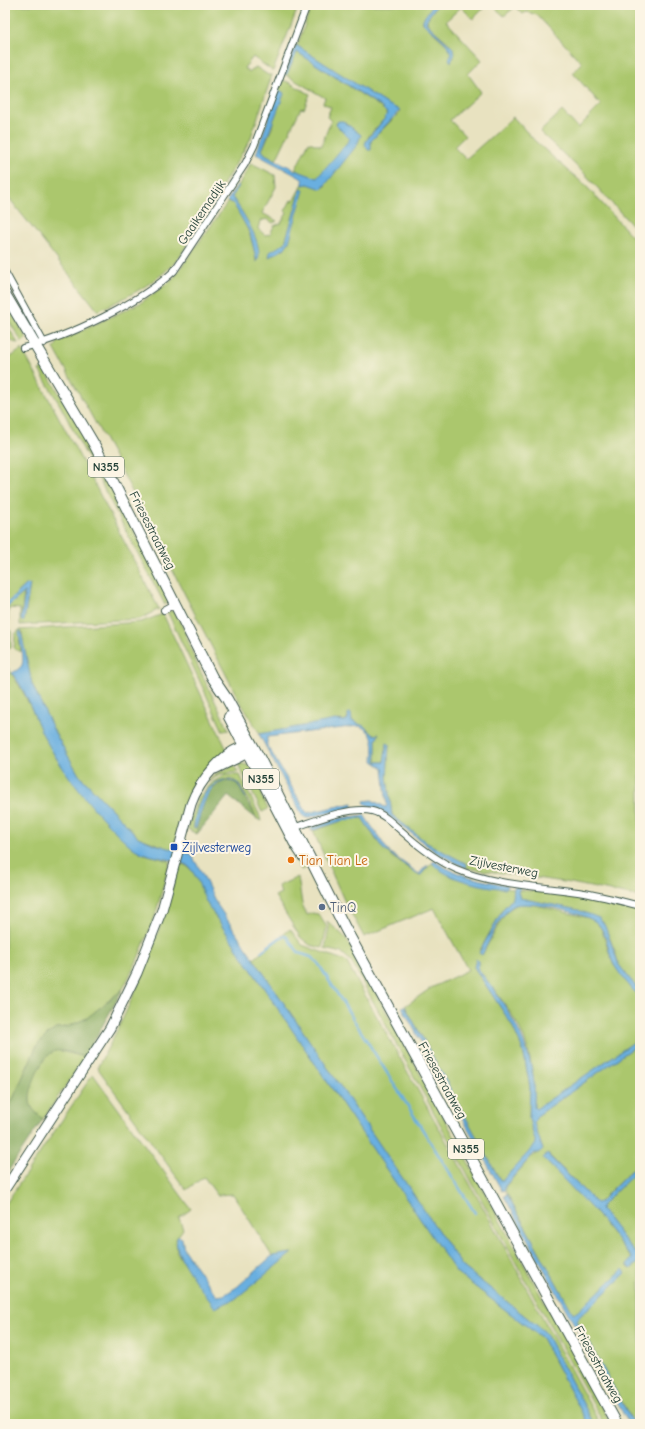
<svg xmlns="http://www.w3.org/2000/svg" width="645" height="1429" viewBox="0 0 645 1429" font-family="'Comic Neue',sans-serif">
	<rect width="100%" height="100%" fill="#fcf5e5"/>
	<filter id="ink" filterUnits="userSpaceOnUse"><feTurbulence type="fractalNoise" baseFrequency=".025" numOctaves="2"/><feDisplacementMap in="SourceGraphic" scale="8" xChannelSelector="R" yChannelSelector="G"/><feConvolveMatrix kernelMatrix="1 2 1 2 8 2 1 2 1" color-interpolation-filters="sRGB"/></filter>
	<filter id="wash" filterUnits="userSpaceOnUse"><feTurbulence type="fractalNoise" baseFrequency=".012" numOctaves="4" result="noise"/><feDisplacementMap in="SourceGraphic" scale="16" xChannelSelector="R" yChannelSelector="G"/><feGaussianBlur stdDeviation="0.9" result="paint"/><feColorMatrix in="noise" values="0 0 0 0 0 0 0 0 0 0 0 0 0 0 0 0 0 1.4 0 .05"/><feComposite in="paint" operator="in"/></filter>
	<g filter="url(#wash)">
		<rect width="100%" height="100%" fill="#e8e2c0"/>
		<path fill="#abc76d" stroke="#658250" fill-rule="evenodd" d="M5,5H299L273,71L253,57L244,68L250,72L256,67L268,75H272L250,140L179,258C156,284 128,296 98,311L5,193Z
			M312,5H433L422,22L450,48L451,57L454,58L450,44L428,25L427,19L437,5L480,6L483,9L473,19L461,7L446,21L482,60L468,74L481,92L450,120L465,136L454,147L466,159L513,117L535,141L587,187L640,245V897L571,883L466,868L467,864L427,843L392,815L387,778L389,744L384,762H376V740L379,734L374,735L368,729L352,721L351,713L345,721L341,720L260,734L239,700L117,462L54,348L58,342L142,302L172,280L228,202L233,203C245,222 253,238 256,261C258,236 246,217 232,197L251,163L275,175L276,187L262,213L277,221L273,223L267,219L260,221L258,229L265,235L270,234L274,226L281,223L287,213L285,211L291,200L293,201L302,185L308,184L325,187L327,181L357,145L361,135L343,121L336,123V124L350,139L319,178H315L295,170L309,142L321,146L331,121L327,117L331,107L323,103L325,98L286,75L297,52L385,110L387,116L368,137L370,145L371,141L399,113L400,111L387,104L297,46ZM300,192L289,242L284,249L271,256L285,243Z
			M492,5H640V234L585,174L540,132L562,111L578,128L601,105L573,73L582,63L537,15L527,12L522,14L515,7L504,16Z
			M282,81H286L310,94L304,109L301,108L276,160L265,154L262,150L272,128L278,90Z
			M5,302L27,338L22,342L5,315Z
			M5,322L18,343C6,342 5,332 5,322Z
			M22,349L95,485L159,609L140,619L20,625V609L9,608L8,623L5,624V609L24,592L21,620L24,621L30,585H26L5,605V356L8,359Z
			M44,368C90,443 129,521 169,600L165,605L60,405L39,370Z
			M167,611H174L185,632L195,660L229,730L223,731Z
			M163,614L227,750C217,759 206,768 198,779C184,799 180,827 173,850L138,837L79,775L55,733L32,684L24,651L22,632L19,640L21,652L14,649L15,634L19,630L141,622Z
			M10,630L11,632V648L5,650V631Z
			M5,663L22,690L56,758L77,787L99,812L141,853L170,861L155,916L137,961L123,989L87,1018L67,1027L58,1028L48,1034L37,1045L5,1117Z
			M238,764C257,762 257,782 263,795H261L268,809L262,812Z
			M234,765L238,772L220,774L208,782L214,775Z
			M225,775H240L259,814L261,821L257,819C254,812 243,787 238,783C227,773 210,785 203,795C198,804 196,817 193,828H197V834L189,830L188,826L198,797L213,782Z
			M362,817L375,838L392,857L418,875L420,876L432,863L435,866C461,878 485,888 514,889L513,898L503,909L480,950L482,955L504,915L508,910L518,904H531L593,919L601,928L613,964L640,999V1038L536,1109L534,1107C535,1084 532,1060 524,1038C515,1015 493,988 478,969V961L474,967L512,1025L523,1050L530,1087L529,1119L536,1141V1145L503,1180H500L405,1006L431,988L468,970L434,908L364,937L344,900L313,831L341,821Z
			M286,832L307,866L305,869L301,870L283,835Z
			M182,864C199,869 201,894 209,907L456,1272L542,1338L588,1424H5V1205L93,1074L191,1209L179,1218L183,1229L176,1239L177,1252L181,1259L215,1307L235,1299L291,1253L272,1256L233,1194L217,1195L204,1177L186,1190L99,1070L98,1066C133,1004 160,936 178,866Z
			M298,877L302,904L307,915L312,913L318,914L327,927L322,948L310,945L300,937L275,896L281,893L278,886Z
			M520,890L578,895L640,909V992L619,965L615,951L603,922L578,910L520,898L518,892Z
			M327,921L346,938L611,1424H604L351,961L342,953L325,949L329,927Z
			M290,929L302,945L346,961L485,1211L600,1424H594L545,1332L462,1266L254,959Z
			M640,1043V1162L599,1202L596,1203L548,1154L543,1158L595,1212L632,1259L627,1265L630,1269L640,1261V1424H634L577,1321L579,1317L626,1273L576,1313H573L504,1188L531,1157L543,1150L534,1123L537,1116Z
			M56,1050L85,1057L43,1119C38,1115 31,1109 30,1102C28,1085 41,1057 56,1050Z
			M640,1168V1252L638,1253L634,1252L601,1209L602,1205Z"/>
		<path fill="#88ac60" stroke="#54744a" d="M226,781L234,782L238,785L257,819L228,796L197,834C195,816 207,786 226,781Z
			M123,989L85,1057C77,1055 64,1049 55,1051C42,1054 28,1090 30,1102C31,1109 38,1115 43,1119L5,1176V1117L37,1045L48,1034L58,1028L67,1027L87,1018Z"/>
		<path fill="#69afe0" stroke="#44768a" d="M433,5H437L427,19L426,23L453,48L454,56L451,62L449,59C457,46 431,32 423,23V19Z
			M296,45L387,104L400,110L371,141V150H368L365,145L366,141L385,118L387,113L380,106L297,52L287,74L284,75Z
			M278,90L283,92L284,94L262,150L265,154L295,170L317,178L350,139L336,125L338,121H343L361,135L357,145L322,189L308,184L303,185V180L299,177L256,154Z
			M237,185L239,186L232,197C241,210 266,246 257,262L250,233L233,203L227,201Z
			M301,189L304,190L289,242L284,249L269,257L270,252L285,243Z
			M30,584L24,621L23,622L21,620L25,592L5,609V605L26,585Z
			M21,631L32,684L55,733L79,775L138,837L154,844L191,854L202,873L216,903L462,1266L545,1332L594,1424H588L542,1338L456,1272L209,907C201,894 199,878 189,867C179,857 148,860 132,847C99,819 62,772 42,733C33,714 26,690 12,673C15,671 20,669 22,665C25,656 19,641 19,632Z
			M348,713H351L352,721L364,726L374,735L379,734L376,740V762H384L387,743L389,744L387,778L392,815L427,843L467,864L466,868L434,851L381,810L365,804L364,801L372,800L385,807L387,806L383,768L373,761C374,746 376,732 359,726L267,737V745L307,813L353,803V807L306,818L302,815L259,734L335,720L345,721L348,719Z
			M223,780L237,782L246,798L237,783C209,771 202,810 196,828L194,829C194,810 204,785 223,780Z
			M364,815L389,852L419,874L426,866H428L421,875H418L383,849L362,818L341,821L311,831V828L336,819Z
			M434,861C457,876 480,880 507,885L506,889C482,886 449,881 432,863Z
			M514,887H520L518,892L520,898L578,910L599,918L605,926L619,965L640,992V999C632,988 621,977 614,965C608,954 608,936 599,925C591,913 524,899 513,906C500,914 489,942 482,955L479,953L503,909L513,898Z
			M476,959L478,961V969C505,1003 529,1039 534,1083C535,1090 534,1099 534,1107L536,1109L640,1038V1043L537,1116L534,1123L543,1150L540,1153H534L505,1186V1190L502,1191L402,1007L405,1006L500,1180H503L536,1144L529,1119L530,1087L523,1050L512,1025L474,967Z
			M547,1154L596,1203L600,1202L640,1162V1168L602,1205L601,1209L634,1252H640V1261L631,1269L627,1265L632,1258L595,1212L543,1158Z
			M507,1194L573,1313L577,1312L623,1269L626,1273L579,1317L577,1321L579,1324L575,1326L504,1196Z
			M178,1236L182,1238L184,1250L217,1296L224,1295L237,1287L272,1256L292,1253L235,1299L215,1308C206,1294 168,1251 178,1236Z
			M581,1328L631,1419L634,1424H629L577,1330Z"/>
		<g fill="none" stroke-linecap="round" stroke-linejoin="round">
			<path stroke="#69afe0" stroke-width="2.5" d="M261,952L281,937L286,936L299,953L311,957L318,963L475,1213"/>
		</g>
	</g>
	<g filter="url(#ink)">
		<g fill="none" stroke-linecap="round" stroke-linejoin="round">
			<g stroke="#3d5649" stroke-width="8">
				<path id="minor" d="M5,272L44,343
					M23,348C68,337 140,303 174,271L245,164L254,146L307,5
					M164,610L175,604
					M293,828C314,821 350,806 372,811C385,814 396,827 406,835C421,848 438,861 456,869C493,885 538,886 578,892C599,895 620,901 640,906"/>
			</g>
			<g stroke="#3d5649" stroke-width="11">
				<path id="secondary" d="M215,769L248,753L252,748
					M5,1189L110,1028L137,973L162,910L191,804C198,784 227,744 251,746"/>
			</g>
			<g stroke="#3d5649" stroke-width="12">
				<path id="primary" d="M5,294L95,446L212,677L227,699L260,759L345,928L617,1424
					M229,717L294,842L303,856"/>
			</g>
			<use href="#minor" stroke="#fff" stroke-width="6"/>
			<use href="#secondary" stroke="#fff" stroke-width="9"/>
			<use href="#primary" stroke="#fff" stroke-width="10"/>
		</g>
	</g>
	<rect fill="#1a4fb4" stroke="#fcf5e5" stroke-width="1.5" x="170" y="843" width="8" height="8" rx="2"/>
	<circle fill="#e8710a" stroke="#fcf5e5" stroke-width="1.5" cx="291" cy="860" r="4"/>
	<circle fill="#5c6f8a" stroke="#fcf5e5" stroke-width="1.5" cx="322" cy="907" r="4"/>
	<g text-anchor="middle" stroke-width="4" stroke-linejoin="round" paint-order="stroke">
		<g fill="#fcf5e5" stroke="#617469" stroke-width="1">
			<rect x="88" y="457" width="36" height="20" rx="3"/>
			<rect x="243" y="769" width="36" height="20" rx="3"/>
			<rect x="448" y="1139" width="36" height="20" rx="3"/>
		</g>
		<g font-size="12" font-weight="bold" fill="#1f3d34">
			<text x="106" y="471">N355</text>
			<text x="261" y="783">N355</text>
			<text x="466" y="1153">N355</text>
		</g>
		<g font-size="13" fill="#1f3d34" stroke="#fcf5e5">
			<text transform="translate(201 212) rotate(-56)" y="5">Gaaikemadijk</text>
			<text transform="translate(153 530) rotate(63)" y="5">Friesestraatweg</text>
			<text transform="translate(504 866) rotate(11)" y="5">Zijlvesterweg</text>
			<text transform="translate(443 1080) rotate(61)" y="5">Friesestraatweg</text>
			<text transform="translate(599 1364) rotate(61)" y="5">Friesestraatweg</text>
		</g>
		<g font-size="13" fill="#164399" stroke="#fcf5e5" text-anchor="start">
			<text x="182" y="852">Zijlvesterweg</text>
		</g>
		<g font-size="13" fill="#c56008" stroke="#fcf5e5" text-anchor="start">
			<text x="299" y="865">Tian Tian Le</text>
		</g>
		<g font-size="13" fill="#4e5e75" stroke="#fcf5e5" text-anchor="start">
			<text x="330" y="912">TinQ</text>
		</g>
	</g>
	<rect width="645" height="1429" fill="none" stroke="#fcf5e5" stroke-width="20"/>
</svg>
